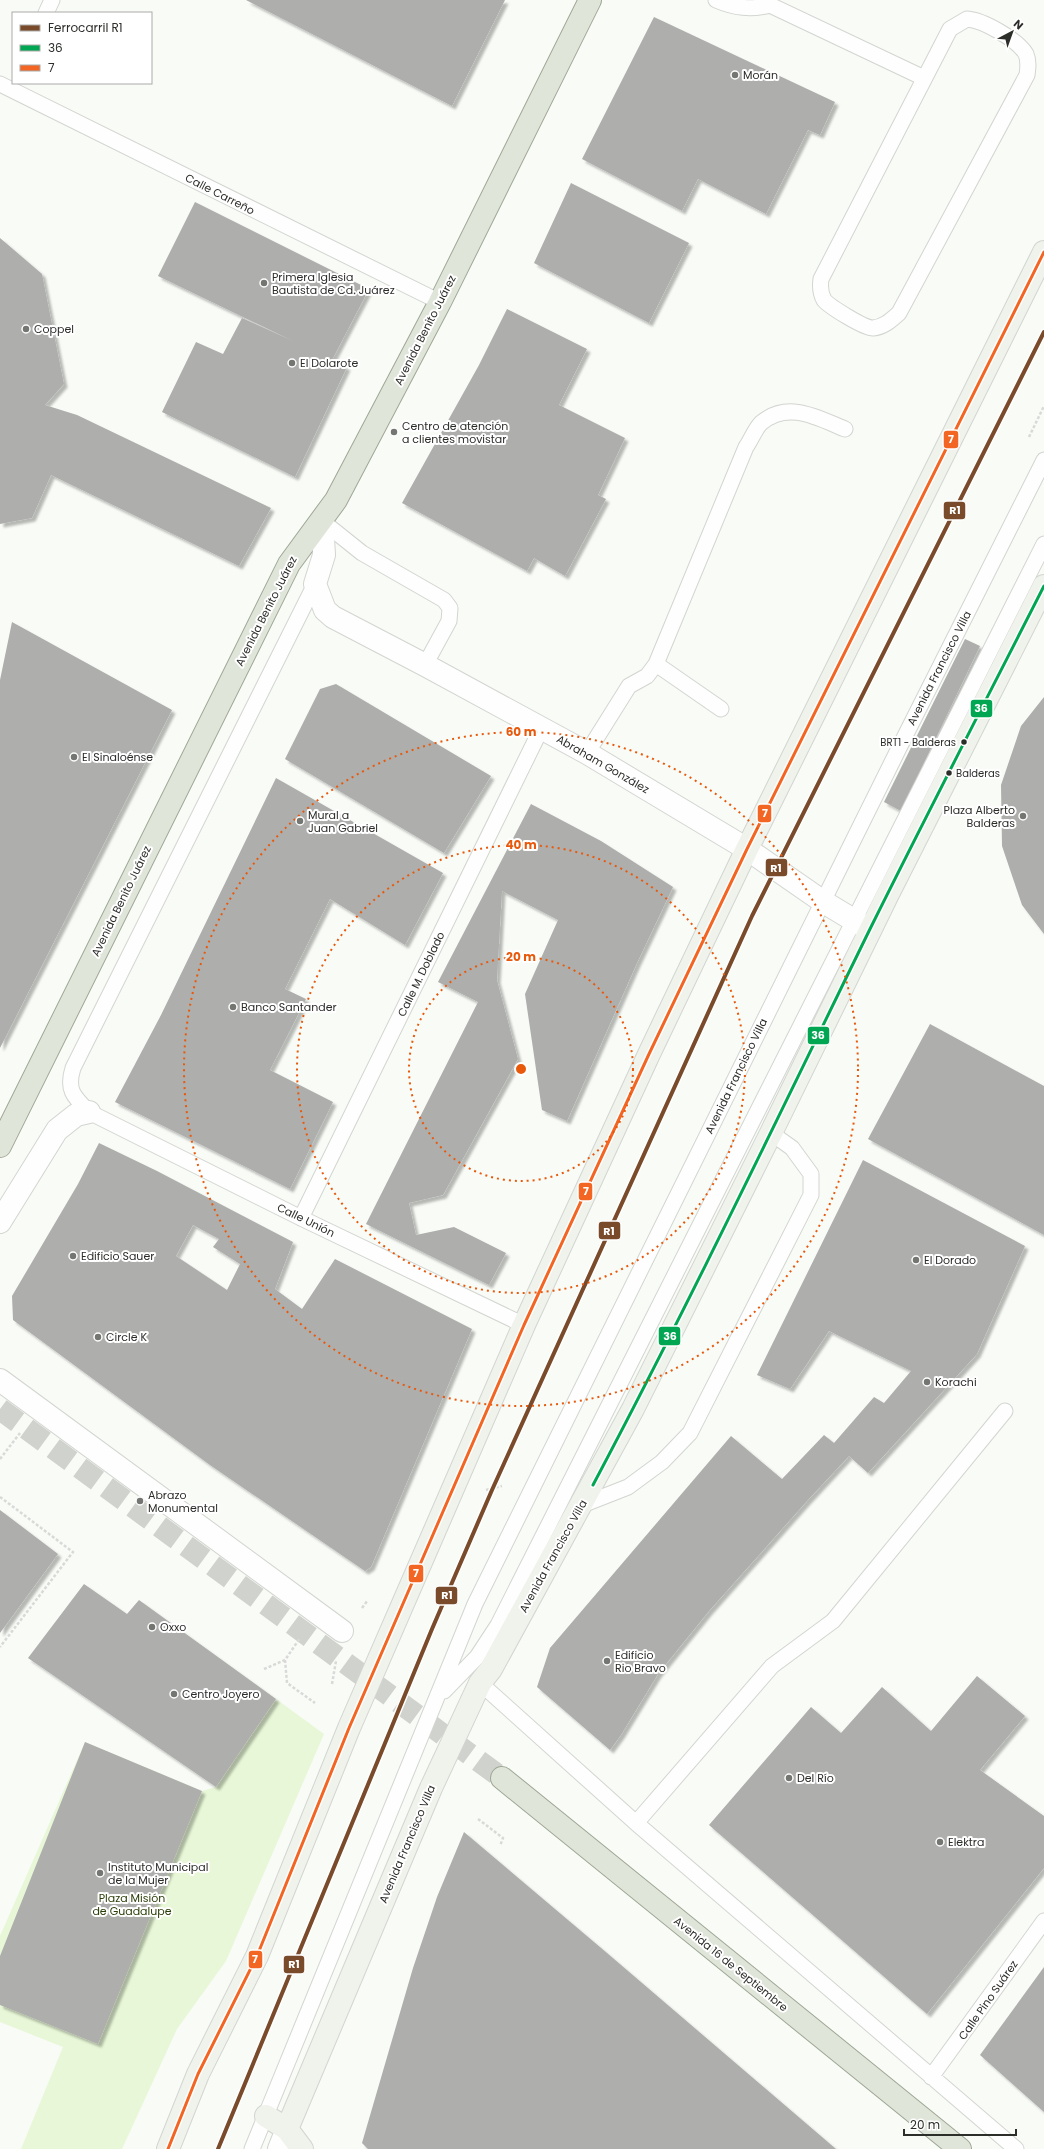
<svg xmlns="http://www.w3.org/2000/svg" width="1044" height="2149" viewBox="0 0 1044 2149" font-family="Poppins,sans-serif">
	<defs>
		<filter id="shadow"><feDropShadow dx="3.5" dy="3.5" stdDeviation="1" flood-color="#0004"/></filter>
	</defs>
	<rect width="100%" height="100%" fill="#f8fbf6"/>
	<path fill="#e8f7d7" d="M276,1699L324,1734L226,1961L177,2029L122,2149H21L63,2047L0,2022V1936L85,1742L202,1791L216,1787Z"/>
	<path fill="#aeaead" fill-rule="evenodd" filter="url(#shadow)" d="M246,0H505L452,106Z
		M654,17L835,102L820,135L808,130L766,214L698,179L682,211L582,159Z
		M571,183L689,243L649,323L534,263Z
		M195,202L369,289L332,360L347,367L295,477L162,412L196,342L223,354L242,318L293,341L158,276Z
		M0,238L42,274L64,384L45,405L77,415L271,508L239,566L51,475L32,518L0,524Z
		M507,309L587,349L559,405L625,438L598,495L606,499L565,576L534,558L527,571L402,503L479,365Z
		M12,622L172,710L0,1048V680Z
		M965,639L980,646L901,811L884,802Z
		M336,684L491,776L444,853L285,759L320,689Z
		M1044,697V934L1022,905L1002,846L1001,785L1021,726Z
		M276,778L443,873L405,945L330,899L285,989L306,999L270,1070L333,1102L290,1189L115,1102L161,1015Z
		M531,804L601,841L673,887L637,963L567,1121L542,1110L525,994L558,920L502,891L497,980L518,1059L443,1195L409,1203L416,1235L454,1227L506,1253L489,1285L366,1224L478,1002L438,982Z
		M930,1024L1044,1086V1235L868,1139Z
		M99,1143L157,1171L293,1242L275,1289L302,1309L335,1259L472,1329L371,1567L365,1571L210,1465L13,1320L12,1296L78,1184ZM193,1225L219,1239L213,1247L240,1264L227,1290L176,1256Z
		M863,1160L1025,1246L977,1354L868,1473L849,1456L807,1501L709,1611L658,1674L621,1735L610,1750L537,1687L550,1648L731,1436L782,1479L824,1435L834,1443L874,1397L884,1403L911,1371L829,1331L790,1389L757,1375Z
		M0,1510L58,1554L0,1633Z
		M84,1584L127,1614L139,1600L276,1699L216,1787L28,1658Z
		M977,1676L1025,1716L980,1770L1044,1816V1868L927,2014L709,1825L811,1707L841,1733L882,1687L931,1731Z
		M85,1742L202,1791L98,2044L0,2005V1956Z
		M464,1832L607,1953L836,2149H368L362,2143L413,1968L437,1897Z
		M1044,1967V2112L980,2055Z"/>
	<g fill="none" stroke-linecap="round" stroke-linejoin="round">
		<path stroke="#cfd2cd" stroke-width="22" stroke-dasharray="22 11" stroke-linecap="butt" d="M0,1409L502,1778"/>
		<g stroke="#d2d5d0" stroke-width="17">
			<path id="service" d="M716,0C735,8 751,10 770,5
				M767,0L770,5L924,78
				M46,13L52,0
				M967,19C983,20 1018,40 1026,54C1029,61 1028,68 1027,75L899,313C891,320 884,327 873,328C864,328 830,307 824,300C820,293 820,286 821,279L950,29Z
				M0,84L440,302
				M322,521L362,553L444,600L450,608L449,621L425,665
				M315,584L73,1068C66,1090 74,1097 89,1112L301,1218L524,1325
				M656,664L721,709
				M587,753L629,686L647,676L656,664L746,447C751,440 755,429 761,423C788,400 818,418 845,429
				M301,1218L541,729
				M582,1505L628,1487L662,1462L690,1433L811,1195V1174L792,1148L771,1133
				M480,1683L636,1823L1016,2149
				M444,1691L477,1657L498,1625L1044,544
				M636,1823L772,1666L833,1621L1005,1411
				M931,2077L1044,1921
				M252,2149L475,1604L899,748L1044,460"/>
		</g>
		<g stroke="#d2d5d0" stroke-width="24">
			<path id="pedestrian" d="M0,1222L57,1130L76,1115L89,1112
				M0,1380L342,1631"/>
		</g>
		<g stroke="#d2d5d0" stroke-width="24">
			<path id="minor" d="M322,521L324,555L315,584L325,610L333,617L425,665L587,753L747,849L822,901L870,930"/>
		</g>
		<g stroke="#d2d5d0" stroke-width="24">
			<path id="tertiary" d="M279,2149L287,2129"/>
		</g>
		<g stroke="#d2d5d0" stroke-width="24">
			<path id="secondary" d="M266,2116L287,2129L302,2149
				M287,2129L431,1788L480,1683L491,1669L633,1409L771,1133L888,894L1044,586
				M168,2149L198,2074L257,1956L349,1728L524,1325L649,1054L747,849L1044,252"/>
		</g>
		<g stroke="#a0a795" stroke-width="24">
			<path id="primary" d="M0,1146L289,564L336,500L440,302L590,0
				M502,1778L960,2149"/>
		</g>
		<path stroke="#d9dad8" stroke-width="2.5" stroke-dasharray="3 2" stroke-linecap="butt" d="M1029,437L1044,406
			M0,1459L20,1433
			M486,1490L502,1486
			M0,1497L73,1552L0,1647
			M362,1608L368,1600
			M285,1660L287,1683L315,1703
			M264,1669L285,1660L300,1638
			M332,1684L336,1661
			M478,1819L503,1838L500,1846"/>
		<use href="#service" stroke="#fefefe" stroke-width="15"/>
		<use href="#pedestrian" stroke="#fefefe" stroke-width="22"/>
		<use href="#minor" stroke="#fefefe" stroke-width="22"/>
		<use href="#tertiary" stroke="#fefefe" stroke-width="22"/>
		<use href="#secondary" stroke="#f0f2ec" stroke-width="22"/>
		<use href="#primary" stroke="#e0e5da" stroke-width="22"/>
		<g stroke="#fff" stroke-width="6">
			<path id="bus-1" d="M593,1485C690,1302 779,1115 870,929C927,814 986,700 1044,586"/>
		</g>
		<g stroke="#fff" stroke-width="6">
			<path id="bus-2" d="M168,2149L198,2074L257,1956L349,1728L524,1325L649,1054L747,849L1044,252"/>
		</g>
		<use href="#bus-1" stroke="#00a651" stroke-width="3"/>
		<use href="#bus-2" stroke="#f26522" stroke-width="3"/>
		<g stroke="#fff" stroke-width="7">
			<path id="rail-1" d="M218,2149L432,1629L492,1490L752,916L1044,332"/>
		</g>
		<use href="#rail-1" stroke="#7a4b2a" stroke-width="4"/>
	</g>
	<g fill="none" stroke="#e8590c" stroke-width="2" stroke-dasharray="2 4">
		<circle cx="521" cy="1069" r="112"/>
		<circle cx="521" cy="1069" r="224"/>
		<circle cx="521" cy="1069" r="337"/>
	</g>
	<g fill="#737671" stroke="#fff" stroke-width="1.5">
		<circle cx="735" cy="75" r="4"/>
		<circle cx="264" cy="283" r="4"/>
		<circle cx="26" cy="329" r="4"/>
		<circle cx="292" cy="363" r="4"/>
		<circle cx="394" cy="432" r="4"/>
		<circle cx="74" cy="757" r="4"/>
		<circle cx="1023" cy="816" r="4"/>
		<circle cx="300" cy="821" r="4"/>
		<circle cx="233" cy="1007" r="4"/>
		<circle cx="73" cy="1256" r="4"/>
		<circle cx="916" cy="1260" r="4"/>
		<circle cx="98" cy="1337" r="4"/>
		<circle cx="927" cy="1382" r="4"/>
		<circle cx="140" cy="1501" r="4"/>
		<circle cx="152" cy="1627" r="4"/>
		<circle cx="607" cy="1661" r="4"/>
		<circle cx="174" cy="1694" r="4"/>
		<circle cx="789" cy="1778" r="4"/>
		<circle cx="940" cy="1842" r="4"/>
		<circle cx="100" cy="1873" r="4"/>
	</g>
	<g fill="#2c2e2a" stroke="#fff" stroke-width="1.5">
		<circle cx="964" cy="742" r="3.5"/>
		<circle cx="949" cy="773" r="3.5"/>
	</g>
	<g text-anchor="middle" stroke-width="4" stroke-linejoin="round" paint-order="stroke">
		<g font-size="10" fill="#2c2e2a" stroke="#fff" text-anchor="end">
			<text x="956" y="746">BRT1 - Balderas</text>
			<text x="956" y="777" text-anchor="start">Balderas</text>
		</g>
		<g font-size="11" fill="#2c2e2a" stroke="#fff" text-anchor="start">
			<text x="743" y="79">Morán</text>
			<text x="272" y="281">Primera Iglesia<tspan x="272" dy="13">Bautista de Cd. Juárez</tspan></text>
			<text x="34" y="333">Coppel</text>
			<text x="300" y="367">El Dolarote</text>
			<text x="402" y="430">Centro de atención<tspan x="402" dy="13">a clientes movistar</tspan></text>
			<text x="82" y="761">El Sinaloénse</text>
			<text x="1015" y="814" text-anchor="end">Plaza Alberto<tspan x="1015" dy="13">Balderas</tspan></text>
			<text x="308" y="819">Mural a<tspan x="308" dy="13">Juan Gabriel</tspan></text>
			<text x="241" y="1011">Banco Santander</text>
			<text x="81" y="1260">Edificio Sauer</text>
			<text x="924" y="1264">El Dorado</text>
			<text x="106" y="1341">Circle K</text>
			<text x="935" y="1386">Korachi</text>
			<text x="148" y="1499">Abrazo<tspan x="148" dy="13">Monumental</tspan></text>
			<text x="160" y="1631">Oxxo</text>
			<text x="615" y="1659">Edificio<tspan x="615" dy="13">Rio Bravo</tspan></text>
			<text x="182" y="1698">Centro Joyero</text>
			<text x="797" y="1782">Del Río</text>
			<text x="948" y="1846">Elektra</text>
			<text x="108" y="1871">Instituto Municipal<tspan x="108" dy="13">de la Mujer</tspan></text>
		</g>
		<g font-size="11" fill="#2c2e2a" stroke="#fff">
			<text transform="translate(220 194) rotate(27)" y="4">Calle Carreño</text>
			<text transform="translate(425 330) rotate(-63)" y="4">Avenida Benito Juárez</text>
			<text transform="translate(266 611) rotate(-63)" y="4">Avenida Benito Juárez</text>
			<text transform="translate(939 668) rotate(-63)" y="4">Avenida Francisco Villa</text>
			<text transform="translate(603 764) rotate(30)" y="4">Abraham González</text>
			<text transform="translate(121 901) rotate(-64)" y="4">Avenida Benito Juárez</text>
			<text transform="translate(421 974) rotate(-64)" y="4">Calle M. Doblado</text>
			<text transform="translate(736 1076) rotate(-64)" y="4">Avenida Francisco Villa</text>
			<text transform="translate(306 1220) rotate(26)" y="4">Calle Unión</text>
			<text transform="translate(553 1556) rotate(-61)" y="4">Avenida Francisco Villa</text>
			<text transform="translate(407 1844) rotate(-67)" y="4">Avenida Francisco Villa</text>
			<text transform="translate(731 1964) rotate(39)" y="4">Avenida 16 de Septiembre</text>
			<text transform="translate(988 2000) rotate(-55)" y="4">Calle Pino Suárez</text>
		</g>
		<g font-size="11" fill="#2b3e08" stroke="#fff">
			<text x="132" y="1902">Plaza Misión<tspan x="132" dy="13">de Guadalupe</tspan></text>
		</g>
	</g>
	<circle cx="521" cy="1069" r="6" fill="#e8590c" stroke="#fff" stroke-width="2"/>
	<g font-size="12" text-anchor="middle" font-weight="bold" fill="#e8590c" stroke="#fff" stroke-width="4" stroke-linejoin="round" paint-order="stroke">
		<text x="521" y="736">60 m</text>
		<text x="521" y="849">40 m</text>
		<text x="521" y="961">20 m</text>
	</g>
	<g stroke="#fff" stroke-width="1.5">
		<rect x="943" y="430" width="16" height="19" rx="4" fill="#f26522"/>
		<rect x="943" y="501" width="23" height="19" rx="4" fill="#7a4b2a"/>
		<rect x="970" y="699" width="23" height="19" rx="4" fill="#00a651"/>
		<rect x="757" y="804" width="15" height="19" rx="4" fill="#f26522"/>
		<rect x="765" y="858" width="23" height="19" rx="4" fill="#7a4b2a"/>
		<rect x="807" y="1026" width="23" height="19" rx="4" fill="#00a651"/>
		<rect x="578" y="1182" width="15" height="19" rx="4" fill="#f26522"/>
		<rect x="598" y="1221" width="23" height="19" rx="4" fill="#7a4b2a"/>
		<rect x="658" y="1326" width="23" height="20" rx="4" fill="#00a651"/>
		<rect x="408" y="1564" width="16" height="19" rx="4" fill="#f26522"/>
		<rect x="435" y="1586" width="23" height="19" rx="4" fill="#7a4b2a"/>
		<rect x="248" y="1950" width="15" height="19" rx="4" fill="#f26522"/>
		<rect x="283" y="1955" width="22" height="19" rx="4" fill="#7a4b2a"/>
	</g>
	<g font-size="11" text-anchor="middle" font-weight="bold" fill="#fff">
		<text x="951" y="443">7</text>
		<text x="955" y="514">R1</text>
		<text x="981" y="712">36</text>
		<text x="765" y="817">7</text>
		<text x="776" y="872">R1</text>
		<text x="818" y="1039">36</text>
		<text x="586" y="1195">7</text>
		<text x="609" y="1235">R1</text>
		<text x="670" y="1340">36</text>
		<text x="416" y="1577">7</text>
		<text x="447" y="1599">R1</text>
		<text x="255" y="1963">7</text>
		<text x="294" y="1968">R1</text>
	</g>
	<rect x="12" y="12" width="140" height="72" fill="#ffffff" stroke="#ababaa"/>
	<rect x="20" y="25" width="20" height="6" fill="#7a4b2a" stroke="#ababaa"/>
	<text x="48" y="32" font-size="12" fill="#2c2e2a">Ferrocarril R1</text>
	<rect x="20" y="45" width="20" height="6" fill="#00a651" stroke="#ababaa"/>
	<text x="48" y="52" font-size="12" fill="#2c2e2a">36</text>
	<rect x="20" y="65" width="20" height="6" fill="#f26522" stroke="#ababaa"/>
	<text x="48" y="72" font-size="12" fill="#2c2e2a">7</text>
	<g transform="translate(1012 32) rotate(41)" stroke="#ffffff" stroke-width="3" paint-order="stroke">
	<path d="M0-3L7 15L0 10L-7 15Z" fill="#2c2e2a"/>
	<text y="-6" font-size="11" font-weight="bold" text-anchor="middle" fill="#2c2e2a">N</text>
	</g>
	<path d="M904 2129v6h112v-6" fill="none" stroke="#2c2e2a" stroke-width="2"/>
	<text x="910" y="2129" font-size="12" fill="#2c2e2a" stroke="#ffffff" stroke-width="3" paint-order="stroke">20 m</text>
</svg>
